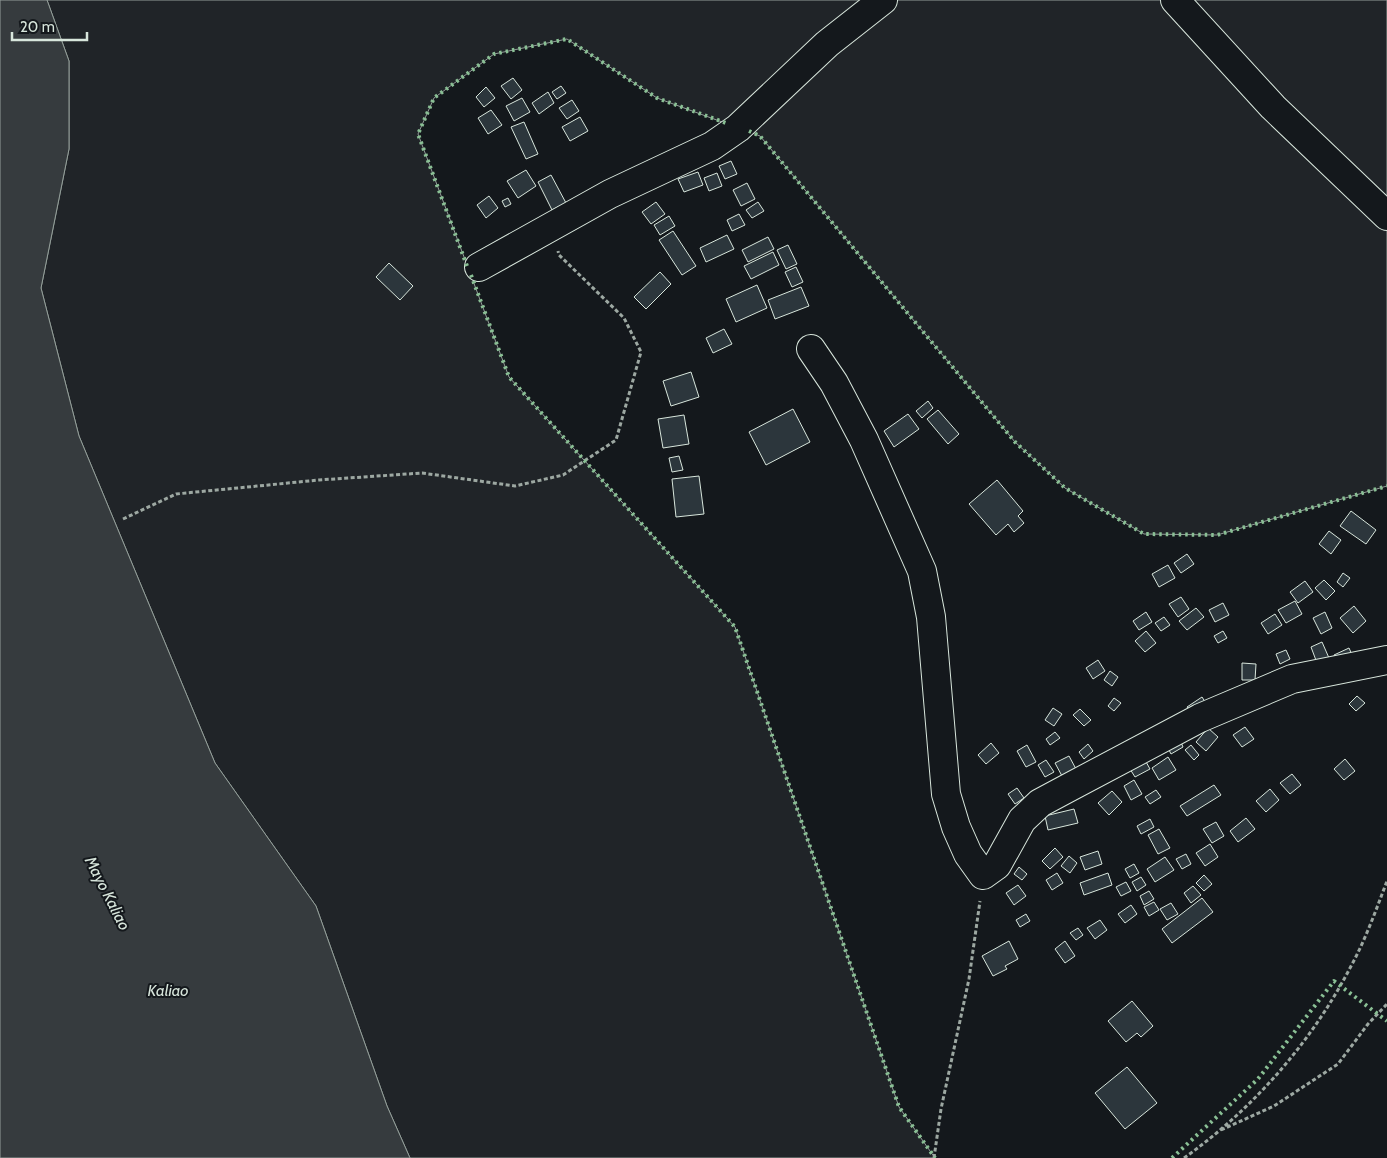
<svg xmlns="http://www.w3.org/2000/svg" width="1387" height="1158" viewBox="0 0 1387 1158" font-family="Cabin,sans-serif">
	<rect width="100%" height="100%" fill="#14181c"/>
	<path fill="#202428" stroke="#939e99" d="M47,0H1387V486L1217,535L1144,534L1065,488L1015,442L760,136L657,98L567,39L494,54L434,98L418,134L509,377L735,627L899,1107L935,1158H410L387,1106L316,906L215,763L79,436L41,288L69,149V61Z"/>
	<path fill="#363b3e" stroke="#939e99" d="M0,0H47L69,61V149L41,288L79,436L215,763L316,906L387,1106L410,1158H0Z"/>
	<path fill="#2c363c" stroke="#d8e6dc" d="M513,78L522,90L511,99L501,86Z
		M561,86L566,93L557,99L552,92Z
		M486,87L495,98L484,107L476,97Z
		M548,92L554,103L539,114L532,103Z
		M522,98L530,112L514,121L506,106Z
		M572,100L579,111L567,119L559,108Z
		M491,110L502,125L488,134L478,118Z
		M580,117L588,131L570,141L562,127Z
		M524,122L538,154L526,159L511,127Z
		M731,161L737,174L725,179L719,166Z
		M526,170L536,186L518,198L507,181Z
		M698,172L703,185L684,192L678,179Z
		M717,173L722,186L709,191L704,178Z
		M551,175L566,203L552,210L538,182Z
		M747,183L755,199L741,206L733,190Z
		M489,196L498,208L486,218L477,205Z
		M508,198L511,204L505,207L502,201Z
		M656,202L665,214L651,224L642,212Z
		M758,202L764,211L752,218L746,210Z
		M739,214L745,225L732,231L727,220Z
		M669,216L675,226L660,235L654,225Z
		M673,231L696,266L682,275L659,240Z
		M727,235L734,249L706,262L700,248Z
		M768,237L774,249L748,262L742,250Z
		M788,245L797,264L786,269L777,250Z
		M773,252L779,265L751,279L744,266Z
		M389,263L413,286L400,300L376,277Z
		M796,267L803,282L792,287L785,272Z
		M660,272L671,284L646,309L634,297Z
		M757,285L767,308L736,322L726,299Z
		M801,287L809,306L775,319L768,300Z
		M724,329L732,344L713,353L706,338Z
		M691,372L699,397L671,406L663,381Z
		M928,401L933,408L922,418L916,411Z
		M793,409L810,442L766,465L749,432Z
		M938,410L959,434L948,444L927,419Z
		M908,414L919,429L894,447L884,431Z
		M684,415L689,444L663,448L658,419Z
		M679,456L683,470L672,472L669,458Z
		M699,476L704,514L676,517L672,479Z
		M997,480L1023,511L1018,516L1024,523L1014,532L1008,524L996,535L969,504Z
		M1351,511L1376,530L1366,544L1340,526Z
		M1329,531L1341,540L1331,554L1319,544Z
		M1187,554L1194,564L1181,573L1174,563Z
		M1168,565L1175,578L1159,587L1152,574Z
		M1343,573L1350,578L1343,587L1337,582Z
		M1324,580L1335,591L1326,600L1315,588Z
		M1305,581L1313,592L1298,603L1290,592Z
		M1181,597L1189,609L1178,617L1169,604Z
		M1295,601L1302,614L1286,623L1278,610Z
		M1223,603L1229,615L1215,622L1209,610Z
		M1354,606L1366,621L1353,633L1340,618Z
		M1196,608L1204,617L1187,630L1179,621Z
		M1146,612L1152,622L1139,630L1133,621Z
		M1325,612L1332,628L1321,634L1313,618Z
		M1275,614L1282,625L1268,634L1261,623Z
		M1164,617L1170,625L1161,631L1155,623Z
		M1146,631L1156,643L1145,652L1135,641Z
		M1223,631L1227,638L1218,643L1214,636Z
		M1322,642L1329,658L1317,663L1311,647Z
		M1349,648L1354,659L1339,666L1334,655Z
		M1286,650L1290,659L1280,664L1276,654Z
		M1098,660L1105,671L1093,679L1086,668Z
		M1242,663L1256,664L1255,680H1242Z
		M1110,671L1118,677L1112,686L1104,680Z
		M1357,696L1365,703L1356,711L1349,704Z
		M1202,697L1209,708L1194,717L1187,707Z
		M1114,698L1121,703L1114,711L1108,706Z
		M1053,708L1062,714L1054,726L1045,720Z
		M1080,709L1091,720L1084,726L1073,715Z
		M1245,727L1254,739L1242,747L1233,735Z
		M1208,728L1218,737L1206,751L1196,742Z
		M1055,732L1060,738L1050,745L1046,739Z
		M1180,740L1183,747L1171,754L1167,746Z
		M991,743L999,753L986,764L978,755Z
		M1088,744L1093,751L1084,759L1079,752Z
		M1027,745L1036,762L1026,767L1017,751Z
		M1191,745L1199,755L1194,760L1185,750Z
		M1069,756L1076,769L1062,776L1055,763Z
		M1168,757L1176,770L1159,780L1152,768Z
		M1345,759L1355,771L1344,780L1334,769Z
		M1046,760L1054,772L1045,777L1038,765Z
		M1145,760L1150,769L1135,777L1130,769Z
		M1292,774L1301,785L1290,794L1280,783Z
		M1134,780L1142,794L1131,800L1124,786Z
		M1214,785L1221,795L1187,816L1180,806Z
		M1017,788L1024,798L1015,804L1008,794Z
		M1270,789L1279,800L1266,812L1256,801Z
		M1156,790L1161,797L1150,804L1145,797Z
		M1112,791L1122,802L1109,815L1098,803Z
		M1074,809L1078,823L1048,830L1045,816Z
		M1246,818L1255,829L1238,842L1230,831Z
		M1150,819L1154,827L1141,834L1137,826Z
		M1216,822L1224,836L1212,843L1203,829Z
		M1159,829L1170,848L1158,854L1148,835Z
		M1210,844L1218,857L1205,866L1196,853Z
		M1055,848L1063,857L1050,869L1042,861Z
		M1098,851L1102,864L1085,870L1080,857Z
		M1186,854L1191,864L1182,869L1176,859Z
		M1069,856L1077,863L1070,873L1061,866Z
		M1165,857L1174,870L1155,882L1147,869Z
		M1134,864L1139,873L1130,878L1125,869Z
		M1019,867L1027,874L1022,880L1014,874Z
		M1057,873L1063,883L1052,890L1046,880Z
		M1108,873L1112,885L1084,895L1080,883Z
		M1204,875L1212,884L1204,891L1196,883Z
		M1141,877L1146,885L1137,891L1132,882Z
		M1126,882L1131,891L1121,896L1116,887Z
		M1018,885L1026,896L1014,905L1006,893Z
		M1193,886L1201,895L1191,903L1184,893Z
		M1149,891L1154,899L1144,905L1140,896Z
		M1202,898L1213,912L1172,943L1162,929Z
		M1154,902L1159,910L1149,916L1144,907Z
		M1171,903L1178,914L1167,920L1160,909Z
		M1131,905L1137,914L1125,923L1118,914Z
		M1026,914L1030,921L1020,927L1016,920Z
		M1100,920L1107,930L1095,939L1087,928Z
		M1078,928L1083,935L1076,940L1070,933Z
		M1009,941L1018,959L1005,966L1007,969L993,976L982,956Z
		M1065,941L1075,956L1065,963L1055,949Z
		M1132,1001L1153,1026L1141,1037L1137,1033L1126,1042L1108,1021Z
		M1127,1067L1157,1103L1125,1129L1095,1093Z"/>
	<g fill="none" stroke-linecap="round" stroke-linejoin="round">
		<g stroke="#d8e6dc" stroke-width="30">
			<path id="minor" d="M1175,0L1273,107L1387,216
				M479,267L610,194L712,146L738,128L827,44L883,0
				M811,349L834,383L864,440L922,571L931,617L946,794L956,827L968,854L983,875L997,865L1022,820L1040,803L1068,788L1200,718L1292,679L1387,660"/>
		</g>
		<path stroke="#9da8a2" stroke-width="3" stroke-dasharray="4 2.5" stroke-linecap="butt" d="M123,519L176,494L319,480L422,473L515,486L563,475L616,440L641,352L624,318L559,255L558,251
			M1221,1130L1274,1106L1338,1064L1368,1024L1387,1004
			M934,1158L941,1109L969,979L980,901
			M1184,1158C1253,1109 1311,1043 1350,968C1365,941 1376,910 1387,881"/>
		<use href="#minor" stroke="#14181c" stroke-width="28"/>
		<path stroke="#8ac095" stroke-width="4" stroke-dasharray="2.5 4" stroke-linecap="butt" d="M749,131L760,136L1015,442L1065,488L1144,534L1217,535L1387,486
			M467,266L418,134L434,98L494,54L567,39L657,98L726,123
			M471,275L509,377L735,627L899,1107L935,1158
			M1172,1158L1258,1079L1334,981L1387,1021"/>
	</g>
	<g text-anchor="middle" stroke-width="4" stroke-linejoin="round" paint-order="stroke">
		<g font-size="16" font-style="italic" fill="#d8e6dc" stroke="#14181c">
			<text transform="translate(108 893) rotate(63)" y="6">Mayo Kaliao</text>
			<text x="168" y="996">Kaliao</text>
		</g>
	</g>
	<path d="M12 32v8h75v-8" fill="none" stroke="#d8e6dc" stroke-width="2.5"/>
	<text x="20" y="32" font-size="15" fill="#d8e6dc" stroke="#14181c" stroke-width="4" paint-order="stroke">20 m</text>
</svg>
